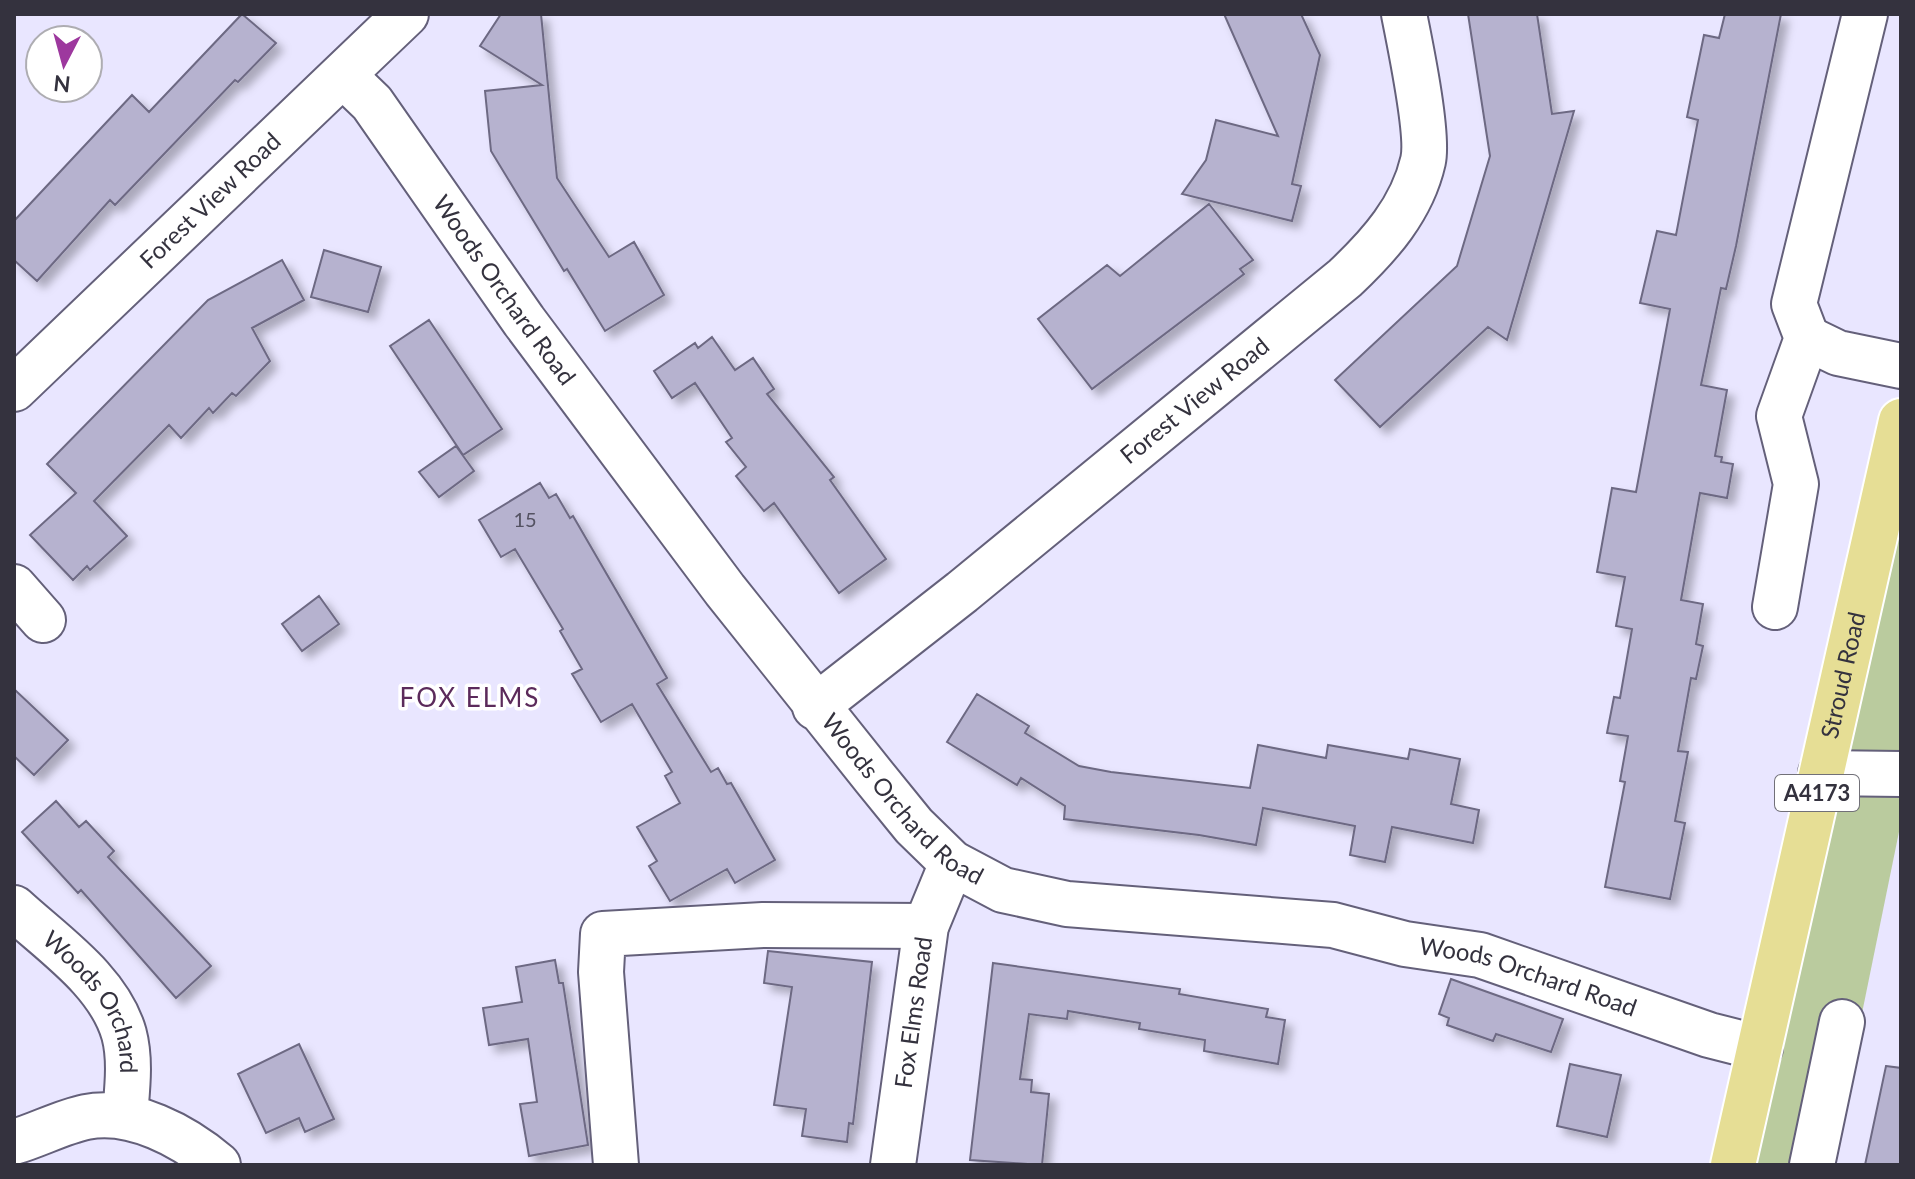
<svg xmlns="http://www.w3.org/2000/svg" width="1915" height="1179" viewBox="0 0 1915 1179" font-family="Lato,sans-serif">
	<defs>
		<filter id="shadow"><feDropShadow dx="7" dy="7" stdDeviation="4" flood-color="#0004"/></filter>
	</defs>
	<rect width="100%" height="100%" fill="#e9e6ff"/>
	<path fill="#bacb9e" d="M1901,421V822L1831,1165H1733Z"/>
	<path fill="#b6b2cf" stroke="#6d6983" stroke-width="2" filter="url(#shadow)" d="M242,14L276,43L238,82L235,80L115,205L110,200L37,281L14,260V221L132,95L149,112Z
		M501,14H541L557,178L609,257L634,242L664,295L605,331L567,269L564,271L491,151L485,91L542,85L480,46Z
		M1224,14H1301L1320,55L1292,184L1301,186L1292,221L1182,194L1206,160L1216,120L1278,136Z
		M1468,14H1537L1552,114L1574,111L1507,340L1488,327L1380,427L1335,380L1457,266L1490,156Z
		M1725,14H1781L1736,246L1726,289L1721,288L1701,385L1727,390L1715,456L1722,457L1721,462L1733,464L1727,498L1700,493L1681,600L1703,604L1696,644L1703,646L1696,679L1691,678L1678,751L1688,752L1675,821L1685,823L1670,899L1605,887L1625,782L1620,781L1628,736L1607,733L1614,697L1620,698L1632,629L1616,626L1625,577L1597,572L1612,488L1636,492L1670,309L1640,303L1657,231L1676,235L1698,120L1687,117L1704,35L1719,38Z
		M1209,204L1253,260L1240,269L1244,274L1092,389L1038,319L1107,265L1120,276Z
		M324,250L381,267L368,312L311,297Z
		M282,260L304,300L252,328L270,361L236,396L232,393L213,413L209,408L181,438L169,425L94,501L127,536L90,570L87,566L73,580L30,535L76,493L47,464L208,300Z
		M429,320L502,429L463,455L390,346Z
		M712,337L735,370L753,358L774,389L767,394L834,477L830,480L886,559L839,593L774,503L764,511L736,476L746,467L726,442L732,438L695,383L672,398L654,371L695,343L698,348Z
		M456,446L474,471L439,497L419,472Z
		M540,483L549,498L556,494L570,518L573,516L667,678L657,684L711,772L718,768L727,784L731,783L775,860L735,883L727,869L670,901L649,866L657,861L637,827L680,803L665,776L672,772L632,704L601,722L572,674L582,669L560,631L563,629L515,549L501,557L479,520Z
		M319,596L339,624L302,651L282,624Z
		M14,689L68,740L34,775L14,756Z
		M977,694L1029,726L1025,733L1079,766L1111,772L1250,788L1258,745L1326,758L1328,745L1408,759L1410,749L1460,759L1451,804L1479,810L1473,843L1392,827L1385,862L1350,855L1355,826L1263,808L1256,845L1199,835L1064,819L1065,806L1021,778L1017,785L947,742Z
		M56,801L79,827L86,821L114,851L108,857L211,966L176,998L81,890L78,893L22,832Z
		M768,951L872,962L853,1124L849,1123L847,1142L802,1136L806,1109L774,1105L792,987L764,983Z
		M555,960L559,983H563L588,1145L529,1156L520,1104L537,1102L528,1039L489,1045L483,1008L522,1002L516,967Z
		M993,963L1180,989L1179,994L1268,1009L1266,1017L1285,1020L1278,1064L1204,1051L1205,1040L1139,1029L1140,1023L1068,1011L1067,1019L1029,1014L1020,1079L1032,1080L1031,1092L1049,1094L1042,1165L970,1160Z
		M1451,979L1563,1019L1551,1052L1496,1034L1493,1041L1447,1025L1449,1018L1439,1014Z
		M299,1044L334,1119L305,1132L299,1118L266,1133L238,1074Z
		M1570,1064L1621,1075L1607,1137L1557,1126Z
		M1886,1066L1901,1068V1165H1865Z"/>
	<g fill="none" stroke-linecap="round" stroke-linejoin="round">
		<g stroke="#64607a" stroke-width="48">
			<g id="minor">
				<path id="s1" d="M344,76L372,103L524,321L725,590L875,778L914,826L952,863L1003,890L1067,904L1333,925L1405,944L1480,955L1709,1035L1760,1048"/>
				<path d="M1807,338L1838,353L1901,366"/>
				<path id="s2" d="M14,389L406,14"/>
				<path d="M14,587L43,620"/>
				<path d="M1775,607L1796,484L1779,416L1807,338L1794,304L1865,14"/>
				<path id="s3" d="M815,707L962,592L1345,278C1380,245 1412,209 1423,161C1429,135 1410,44 1404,14"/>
				<path d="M1821,773L1901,774"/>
				<path id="s4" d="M14,908C53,944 109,981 124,1034C131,1060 127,1090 125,1116"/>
				<path d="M14,1142C38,1135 62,1122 86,1117C132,1108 184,1136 218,1165"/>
				<path d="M616,1165L601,972L603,934L763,925L926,926"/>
				<path id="s5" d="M893,1165L926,926L952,863"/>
				<path d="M1812,1165L1842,1022"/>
			</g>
		</g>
		<g stroke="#fff" stroke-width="48">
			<g id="major">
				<path id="s6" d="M1733,1165L1901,421"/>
			</g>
		</g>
		<use href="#minor" stroke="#fff" stroke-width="44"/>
		<use href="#major" stroke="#e6de95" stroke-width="44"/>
	</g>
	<g text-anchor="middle" stroke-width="7" stroke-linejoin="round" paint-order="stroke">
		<g font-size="20" fill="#545262">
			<text x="525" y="527">15</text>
		</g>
		<rect fill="#fff" stroke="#717078" stroke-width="2" x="1775" y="775" width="84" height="36" rx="6"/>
		<g font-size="22" font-weight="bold" fill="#34323e">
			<text x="1817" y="801">A4173</text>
		</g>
		<g font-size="24" fill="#34323e" stroke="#fff">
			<text dy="8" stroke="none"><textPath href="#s2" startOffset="272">Forest View Road</textPath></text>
			<text dy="8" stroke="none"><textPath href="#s1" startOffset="268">Woods Orchard Road</textPath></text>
			<text dy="8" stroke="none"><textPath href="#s3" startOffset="488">Forest View Road</textPath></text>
			<text dy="8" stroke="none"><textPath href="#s6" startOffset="502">Stroud Road</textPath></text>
			<text dy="8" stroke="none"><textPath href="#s1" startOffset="916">Woods Orchard Road</textPath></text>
			<text dy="8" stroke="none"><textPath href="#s1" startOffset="1588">Woods Orchard Road</textPath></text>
			<text dy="8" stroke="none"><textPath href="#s4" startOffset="126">Woods Orchard</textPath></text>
			<text dy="8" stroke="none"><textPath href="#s5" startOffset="154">Fox Elms Road</textPath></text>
		</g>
		<g font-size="26" letter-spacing="2" fill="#5b2a5b" stroke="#fff">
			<text x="470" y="707">FOX ELMS</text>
		</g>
	</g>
	<rect width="1915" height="1179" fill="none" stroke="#34323e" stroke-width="32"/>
	<g transform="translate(64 64) rotate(186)"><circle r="38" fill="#ffffff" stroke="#aeadb2" stroke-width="2"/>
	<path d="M0-6L14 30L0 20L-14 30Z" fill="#9d389e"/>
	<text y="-12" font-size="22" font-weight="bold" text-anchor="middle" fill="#34323e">N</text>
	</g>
</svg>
